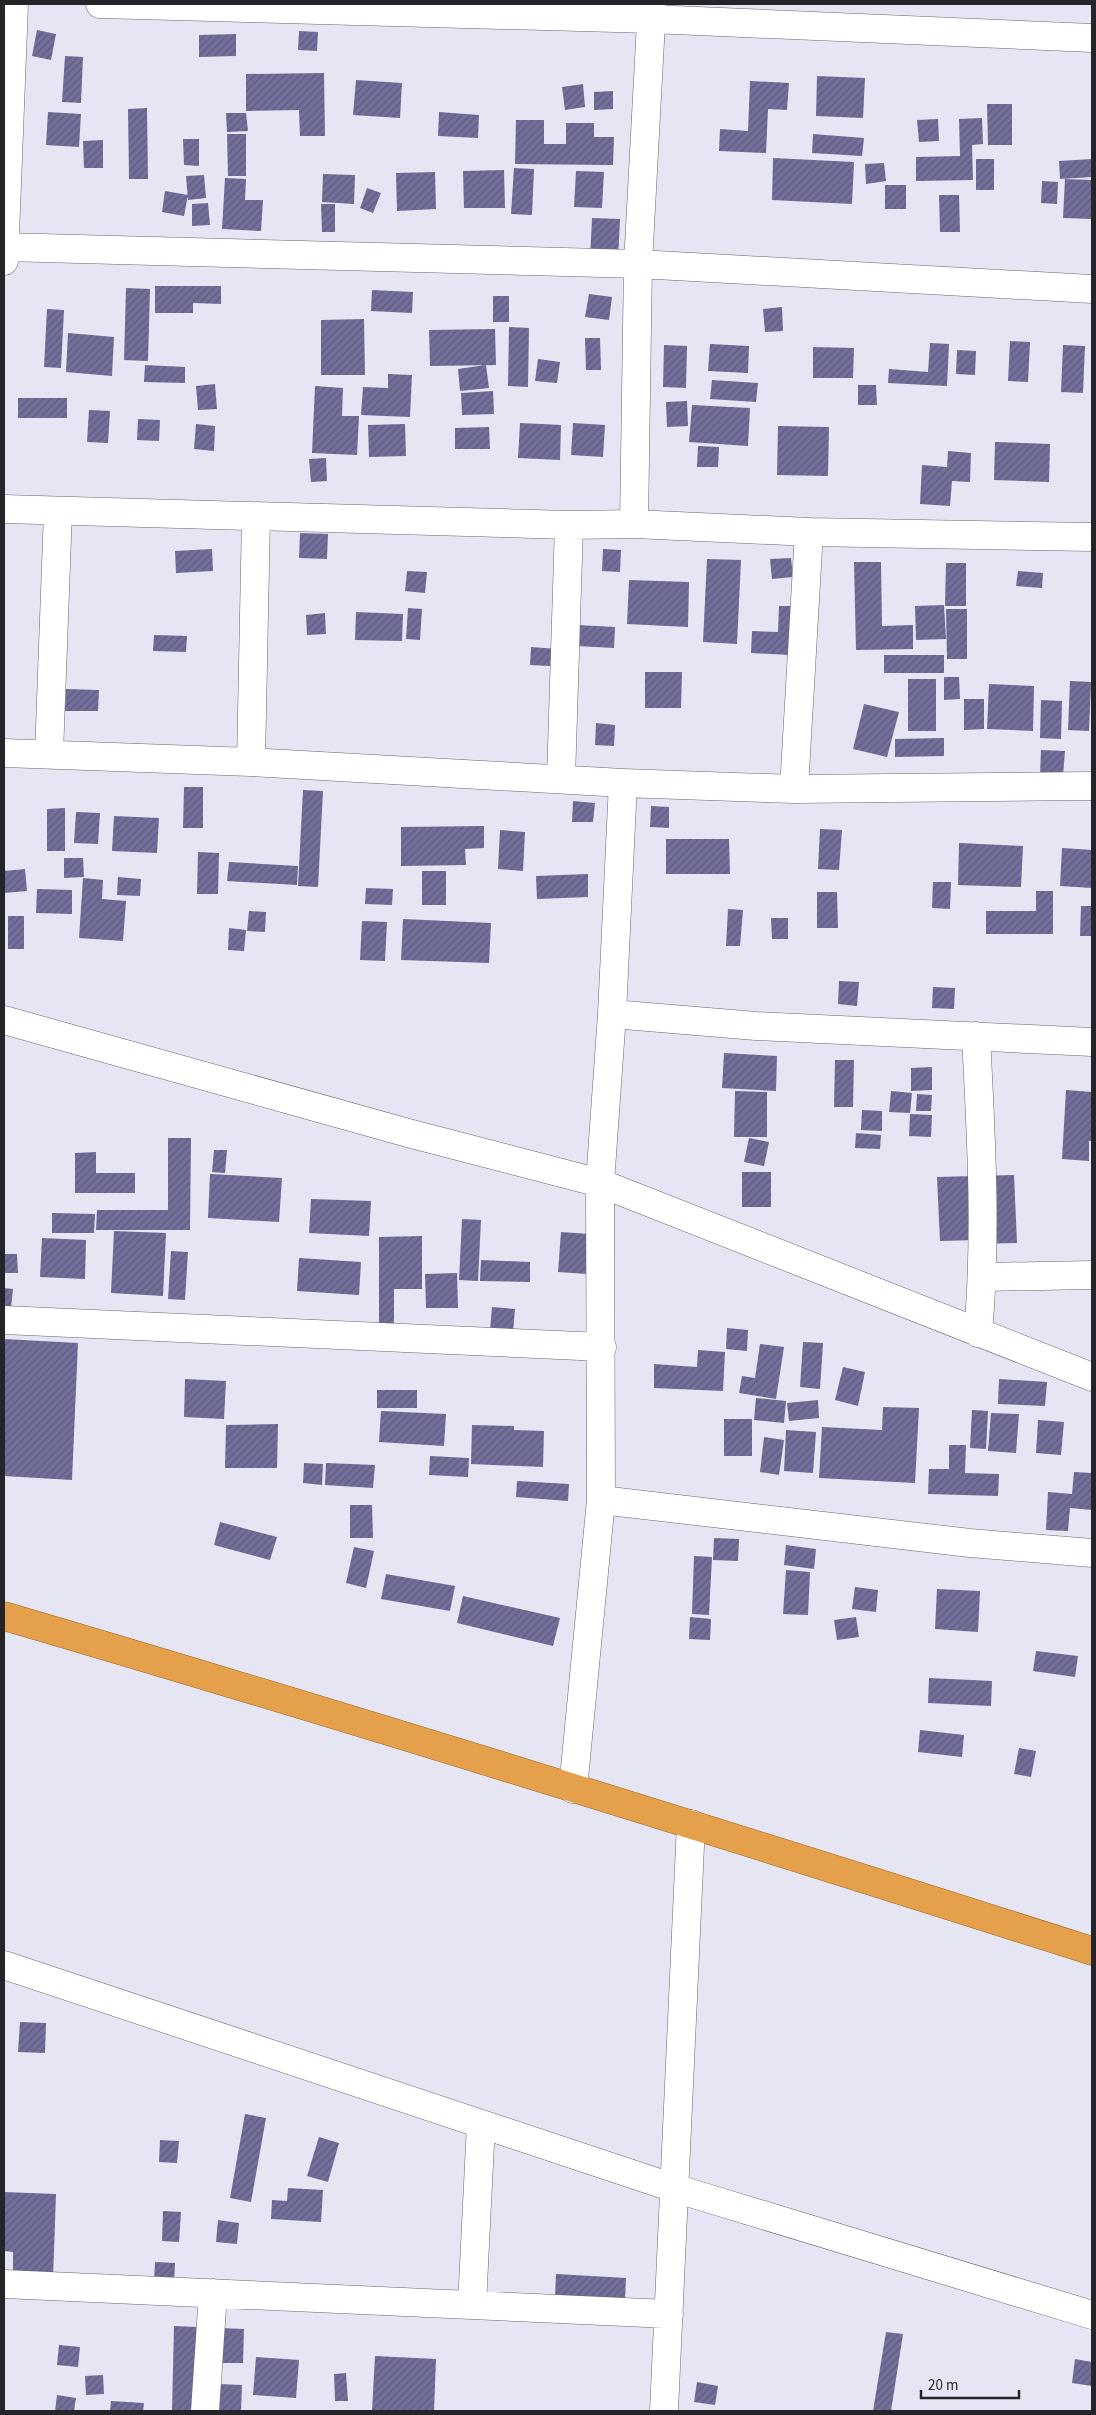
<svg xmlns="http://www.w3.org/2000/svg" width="1096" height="2415" viewBox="0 0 1096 2415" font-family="'Source Sans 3',sans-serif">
	<defs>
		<pattern id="building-hatch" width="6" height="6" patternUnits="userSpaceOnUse" patternTransform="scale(1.25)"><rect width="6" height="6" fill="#726f9a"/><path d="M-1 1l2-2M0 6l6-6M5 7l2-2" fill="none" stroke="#5d5b7e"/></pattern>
	</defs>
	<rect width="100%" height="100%" fill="#e6e5f3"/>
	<path fill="url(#building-hatch)" d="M37,30L56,34L51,60L32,56Z
		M299,31L318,32L317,51L298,50Z
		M236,34V56L199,57V35Z
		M65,56L83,57L81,103L62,102Z
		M324,73L325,136H300L299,110L246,111V74Z
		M817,76L865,78L863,118L816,116Z
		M356,80L402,83L400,118L353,115Z
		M750,81L789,83L787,110L768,109L766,153L719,151L720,129L748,131Z
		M583,84L585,107L565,110L562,87Z
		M613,91V109L594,110V92Z
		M987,104H1012V145H988Z
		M147,108L148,179H129L128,109Z
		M48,112L81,114L79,147L46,145Z
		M439,112L479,115L478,138L438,136Z
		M226,113H246L248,131L227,132Z
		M982,118L983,144L972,145L973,180L916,181V157L960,156L959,119Z
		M938,119L939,141L919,142L917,120Z
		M516,120H544V144H566V123H594V137H614L613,165L515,164Z
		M227,134H246V176H228Z
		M813,134L864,138L862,156L812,153Z
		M183,139H199V166L184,165Z
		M103,140V168H84L83,141Z
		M773,158L854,162L852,204L772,200Z
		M976,159H994V190H976Z
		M1092,159V177L1060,179L1059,161Z
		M884,163L886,181L866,184L865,164Z
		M514,168L534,169L532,215L511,214Z
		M504,170L505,208H464L463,171Z
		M576,171L604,172L602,208L574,207Z
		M435,172L436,209L397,211L396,173Z
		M323,174L355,175L354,204L322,202Z
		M204,175L206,198L188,200L186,176Z
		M225,178L246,179L245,200H263L261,231L222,229Z
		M1065,179L1092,180V219L1063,218Z
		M1042,181L1058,182L1057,204L1041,203Z
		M885,185H906V209H885Z
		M367,188L381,193L373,213L360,208Z
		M165,191L188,195L184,216L162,212Z
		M939,195H959L960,232H940Z
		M208,203L210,225L192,226V204Z
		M321,204H335V232H322Z
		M592,218L620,219L618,261L590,259Z
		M155,286H221V304L193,303V313H155Z
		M126,288L150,289L148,361L124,360Z
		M372,290L413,292L412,313L371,311Z
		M589,294L612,297L609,320L585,317Z
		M493,296H509V322H493Z
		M782,307L783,331L765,332L763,309Z
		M47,309L64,310L61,368L44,367Z
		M364,319L365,375H321V320Z
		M509,327L529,328L528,387L508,386Z
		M495,329L496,365L430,366L429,330Z
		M68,333L114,337L112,376L66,372Z
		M585,338H600L601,370H586Z
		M1010,341L1030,342L1028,382L1008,381Z
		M930,343L949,344L947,386L888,383L889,369L928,372Z
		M710,344L749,346L748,373L708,371Z
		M664,345L687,346L686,388L663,387Z
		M1063,345L1085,346L1083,393L1061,392Z
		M813,347L854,348L853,378H813Z
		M957,350L976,351L975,375L956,374Z
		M538,359L560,362L557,383L535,381Z
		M145,365L185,367V383L144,382Z
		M486,365L489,388L460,391L458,369Z
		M388,374L412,375L410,417L361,415L363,387L388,388Z
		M712,380L758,383L756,402L710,399Z
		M215,384L217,409L198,410L196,386Z
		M858,385H876L877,405H858Z
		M315,386L343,388L342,416H359L357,455L312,453Z
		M493,391L494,414L462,415L461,393Z
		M18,398H67V418H18Z
		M687,401L688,426L667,427L666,402Z
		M692,405L750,408L748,446L689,442Z
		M89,410L110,411L108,443L87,442Z
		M138,419L160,420L159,441L137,440Z
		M520,423L561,425L560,460L518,458Z
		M573,423L605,425L603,457L571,455Z
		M196,424L215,426L214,451L194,449Z
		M405,424L406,456L369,457L368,425Z
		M778,426L829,427L828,476L777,475Z
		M489,427L490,449H455V428Z
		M995,442L1050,444L1049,482L994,480Z
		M698,446L719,447L718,467H697Z
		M948,451L971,453L970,482L952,481L950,506L920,504L922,465L947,467Z
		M326,458L327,481L311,482L309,459Z
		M300,533L328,534L327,559L299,558Z
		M212,549L213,571L176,573L175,551Z
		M603,549L621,550L620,572L602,571Z
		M791,558L793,577L772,579L770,559Z
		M707,559L741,560L737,644L703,642Z
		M854,562H881L882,626L913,625V649L856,650Z
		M946,563H966V606H945Z
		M407,571L427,572L425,593L405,591Z
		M1018,571L1043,573L1042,588L1016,586Z
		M629,580L689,582L688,627L627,624Z
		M944,605L946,639L916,640L915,606Z
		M779,606H791L790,655L751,653L752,631L778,632Z
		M408,608L422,609L420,640L406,639Z
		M946,609H967V659H947Z
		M356,612L403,614L402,641L355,640Z
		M325,613L326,634L307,635L306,615Z
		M578,625L615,627L614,648L577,646Z
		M154,635L187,636L186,652L153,651Z
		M531,647L571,650L570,667L530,665Z
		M884,655H944V673H884Z
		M645,672H682L681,708H645Z
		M944,677H959L960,699L944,700Z
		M908,679H936V731H908Z
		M1070,681L1091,682L1089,731L1068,730Z
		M989,684L1034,686L1033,731L987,729Z
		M66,689L99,690L98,711H65Z
		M964,699H984V729L964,730Z
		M1041,700L1062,701L1061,739L1040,738Z
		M864,704L899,712L887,757L853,749Z
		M596,723L615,725L614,746L595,745Z
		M944,738V756L895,757V739Z
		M1041,750L1065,751L1063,776L1040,775Z
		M184,787H203V828H183Z
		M303,790L323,791L318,887L298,886Z
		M573,801L595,803L593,822H572Z
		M651,806L669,807V828L650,827Z
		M65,808V851H47V809Z
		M76,812L100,813L98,844L74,843Z
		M114,816L159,818L157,853L112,851Z
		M484,826V848L465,849L466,865L401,866V827Z
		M820,829L842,830L839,870L818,869Z
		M500,830L525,832L523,871L498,869Z
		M666,839H729L730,874H666Z
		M959,843L1023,846L1021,887L958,885Z
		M1062,848L1092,850V888L1060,886Z
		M198,852L219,853L218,894H197Z
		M64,858H83L84,877L64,878Z
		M229,862L298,866L297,885L227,881Z
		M25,869L27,891L4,893V871Z
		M422,871H446V905H422Z
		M588,874V897L537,899L536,876Z
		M118,877L141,879L140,896L117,895Z
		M83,878L103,880L102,899L126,901L123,941L79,938Z
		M933,882H951L950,909L932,908Z
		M366,888L393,889L392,905L365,904Z
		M37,889L72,890V914L36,913Z
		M1036,891H1053V934H986V911H1036Z
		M817,892H837L838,928H817Z
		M1081,906H1092V936H1080Z
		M728,909L743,910L740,946H726Z
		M249,911L266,912L265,932L247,931Z
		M8,916H24V949H8Z
		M771,918H788V939H772Z
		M403,919L491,923L489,963L401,960Z
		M362,921L387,922L385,961L360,960Z
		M229,928L246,930L244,951L228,950Z
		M839,981L859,982L857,1006L838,1004Z
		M933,987L955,988L954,1009L932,1008Z
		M724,1053L777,1056L776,1091L722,1088Z
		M835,1060H854L853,1107H834Z
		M932,1067V1090L911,1091V1068Z
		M1066,1090L1092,1092V1141H1089V1161L1062,1159Z
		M735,1091L767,1092V1137H734Z
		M891,1091L912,1093L910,1113L889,1112Z
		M917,1094L932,1095L931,1111H916Z
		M862,1110L882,1111V1131L861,1130Z
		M910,1114L932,1115L931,1137L909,1136Z
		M856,1133L881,1135L880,1149L855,1148Z
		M168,1138H191L190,1230H96L97,1210H168Z
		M749,1138L769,1142L764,1166L744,1162Z
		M214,1150H227L225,1173L212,1172Z
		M96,1152V1173H135V1193H75V1153Z
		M742,1172H771V1207H742Z
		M210,1174L282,1178L279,1222L208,1218Z
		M1014,1175L1017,1243L977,1244V1240L940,1241L937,1177Z
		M311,1199L371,1201L369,1236L309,1233Z
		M52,1213L95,1214L94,1233H52Z
		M462,1219L481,1220L478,1281L459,1280Z
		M114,1231L166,1233L163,1296L111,1293Z
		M561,1232L590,1234L587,1274L558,1272Z
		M422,1236V1289H394V1324H379V1237Z
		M42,1238L86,1240L85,1279L40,1277Z
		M171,1251L188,1252L185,1300L168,1299Z
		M4,1254H17L18,1273H4Z
		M299,1258L361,1262L359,1295L297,1291Z
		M481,1260L530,1262V1282L480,1281Z
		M457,1273L458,1308H426L425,1274Z
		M4,1288L13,1289L11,1308L4,1307Z
		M492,1307L515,1309L513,1332L490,1330Z
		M727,1328L748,1330L747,1351L726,1349Z
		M4,1339L78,1343L72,1480L4,1476Z
		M803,1342L823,1343L820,1389L800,1387Z
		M760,1344L784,1347L776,1399L739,1393L742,1376L755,1378Z
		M698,1350L725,1352L723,1391L654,1388V1364L697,1367Z
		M843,1367L865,1372L858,1406L835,1400Z
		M185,1379L226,1381L224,1419L184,1417Z
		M999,1379L1047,1382L1045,1406L998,1404Z
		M377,1390H417V1408H377Z
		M756,1398L786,1401L784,1423L754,1420Z
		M818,1400L819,1418L789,1421L787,1403Z
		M883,1407L919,1408L915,1483L819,1478L822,1427L882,1430Z
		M972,1410L988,1411L986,1449L970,1448Z
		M381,1411L446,1414L444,1446L379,1442Z
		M991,1413L1019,1414L1016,1453L988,1451Z
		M724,1419H752V1456H724Z
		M1038,1420L1064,1422L1061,1455L1036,1453Z
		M278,1424L277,1468H225L226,1425Z
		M472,1425L514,1426V1430L544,1431L543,1467L471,1464Z
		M786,1430L816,1432L813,1473L784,1471Z
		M764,1437L784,1440L779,1475L760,1472Z
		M949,1445H966L965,1473L999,1474L998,1496L928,1494L929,1469H949Z
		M430,1456L469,1458L468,1477L429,1475Z
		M304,1463L323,1464L322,1485L303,1483Z
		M326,1463L375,1465L373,1488L325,1485Z
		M1074,1472L1092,1473V1510L1070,1508L1068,1531L1046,1530L1048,1492L1072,1494Z
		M517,1481L569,1484L568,1501L516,1497Z
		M350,1505H372L373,1538H350Z
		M220,1522L277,1537L270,1560L214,1545Z
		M714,1538L739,1539L738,1561L713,1560Z
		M786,1545L816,1549L814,1569L784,1565Z
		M354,1547L374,1551L366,1588L346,1583Z
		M694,1556L712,1557L709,1615L692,1614Z
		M786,1570L810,1572L808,1615L783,1614Z
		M386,1574L455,1586L450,1611L381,1599Z
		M855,1587L878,1590L876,1612L852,1609Z
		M937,1589L980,1591L978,1632L935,1629Z
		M463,1596L560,1618L553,1646L457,1623Z
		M690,1617L711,1619L710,1640L689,1639Z
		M856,1617L859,1637L837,1640L834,1620Z
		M1036,1651L1078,1656L1075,1677L1033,1671Z
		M929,1678L992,1681L991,1706L928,1703Z
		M920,1730L964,1735L962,1757L918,1752Z
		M1019,1748L1036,1751L1031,1777L1014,1774Z
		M20,2022L46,2023L45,2053L18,2052Z
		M245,2114L266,2118L251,2202L230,2198Z
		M319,2137L339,2143L328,2182L307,2176Z
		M160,2140L179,2141L177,2163L159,2162Z
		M288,2188L323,2190L321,2222L271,2219L272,2200L287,2201Z
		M4,2192L56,2194L53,2279L13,2277V2252L4,2251Z
		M163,2211L181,2212L179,2242L162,2241Z
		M218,2220L239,2223L237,2244L216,2242Z
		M155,2262L175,2263L174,2283L154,2282Z
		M556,2274L626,2278L625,2300L555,2296Z
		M174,2326L244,2329L243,2363H218V2384L242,2385L241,2411H172Z
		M886,2332L903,2334L891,2411H873Z
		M59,2345L80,2347L78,2367L57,2365Z
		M375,2356L436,2359L434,2411H372Z
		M256,2357L299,2360L296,2398L253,2395Z
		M1075,2359L1092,2362V2386L1072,2383Z
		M346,2373L348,2401H335L334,2374Z
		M103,2375L104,2394L86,2395L85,2376Z
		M697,2382L718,2386L715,2405L694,2402Z
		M57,2395L76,2398L74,2411H55Z
		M111,2401L144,2403L143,2411H110Z"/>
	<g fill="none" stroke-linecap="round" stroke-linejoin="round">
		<g stroke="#666571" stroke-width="29">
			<path id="minor" d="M100,4L651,19L1092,38
				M4,247L638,264L1092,289
				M4,261L14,4
				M4,509L569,525L634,524L809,532L1092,537
				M634,524L638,264L652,4
				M4,753L251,762L623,783L794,789L1092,786
				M49,754L58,511
				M251,762L256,517
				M561,779L569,525
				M794,789L809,532
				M612,1014L756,1026L1092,1042
				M4,1020L408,1133L600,1183L1092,1377
				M976,1036C981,1135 987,1234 978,1333
				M983,1277L1092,1275
				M4,1320L602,1347
				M601,1500L970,1543L1092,1553
				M573,1789L601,1500L600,1183L612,1014L623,783
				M4,1965L674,2188L1092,2315
				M4,2284L669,2314
				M472,2305L481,2124
				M205,2411L213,2293
				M664,2411L691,1824"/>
		</g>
		<g stroke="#9d6621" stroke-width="29">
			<path id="trunk" d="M4,1616C368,1723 731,1836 1092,1951"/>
		</g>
		<use href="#minor" stroke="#fff" stroke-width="28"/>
		<use href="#trunk" stroke="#e4a04a" stroke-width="28"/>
	</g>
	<rect width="1096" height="2415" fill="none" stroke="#242429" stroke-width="10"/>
	<path d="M921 2390v8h98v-8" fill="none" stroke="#242429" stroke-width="2.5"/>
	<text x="928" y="2390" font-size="15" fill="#242429" stroke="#e6e5f3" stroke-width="4" paint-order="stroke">20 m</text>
</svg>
